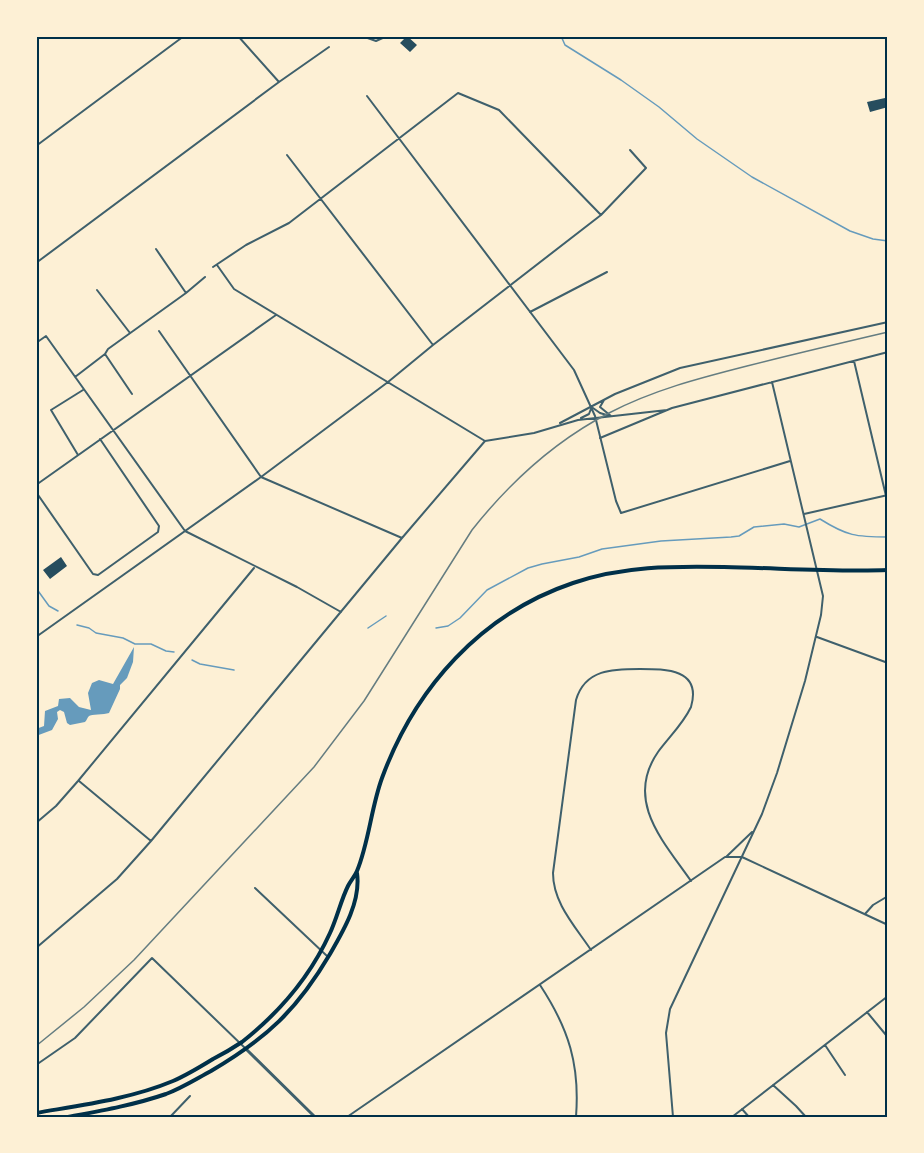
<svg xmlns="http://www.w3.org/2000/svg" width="924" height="1153" viewBox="0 0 924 1153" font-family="'Titillium Web',sans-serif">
	<rect width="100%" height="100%" fill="#fdf0d5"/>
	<path fill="#669bbc" d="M134,647L133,662L127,678L120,685V689L109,713C104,715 91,714 89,716C87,718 87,720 85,722L70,725L67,723L64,712L60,710L57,712L58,719L52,730L36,736V729L44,726L45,711L58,706L59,699L70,698L79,707L91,710L88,693L92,683L99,680L113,684Z"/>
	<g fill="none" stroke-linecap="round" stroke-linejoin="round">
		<path stroke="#669bbc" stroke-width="1.5" d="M561,36L565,45L621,80L659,107L697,139L752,177L850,231L873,239L888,241
			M36,588L49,606L58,611
			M77,625L89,628L96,633L123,638L135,644H151L166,651L174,652
			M368,628L386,616
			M436,628L448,626L460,618L487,590L528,568L542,564L579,557L602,549L661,541L731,537L739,536L754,527L784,524L799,527L820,519C847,536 856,537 888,537
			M192,660L200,664L234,670"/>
	</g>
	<path fill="#264d5e" d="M407,36L417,45L410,52L400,43Z
		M885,98L888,107L870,112L867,102Z
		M61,557L67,566L50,579L43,570Z"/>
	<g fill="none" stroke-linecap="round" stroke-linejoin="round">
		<path stroke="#3f606c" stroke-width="2" d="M238,36L279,82
			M362,36L376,41L387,36
			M367,96L574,370L595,416L616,501L621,513L790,461
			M36,146L184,36
			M287,155L433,345
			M156,249L186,293
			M36,263L279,82L329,47
			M217,265L234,289L485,441
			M213,267L246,245L289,223L458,93L499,110L601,215
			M97,290L130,333
			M530,312L607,272
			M159,331L261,477L402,538
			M36,343L46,336L185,531L297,587L341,612
			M105,354L108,349L186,293L205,277
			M854,361L886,496
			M75,377L105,354L132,394
			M604,400L600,407L611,416
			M593,408L600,413L610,416
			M581,418L589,414L592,406
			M560,423L615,394L680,368L888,322
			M600,438L672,408L888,352
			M78,455L51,410L83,390
			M36,485L276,315
			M36,492L93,574L98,575L158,532L159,526L100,439
			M804,514L888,495
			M36,637L261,477L388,382L433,345L601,215L646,168L630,150
			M817,637L888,663
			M79,781L151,841
			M36,823L56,806L78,781L254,568
			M726,857L752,832
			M255,888L327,956
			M865,914L873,905L888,896
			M36,948L117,879L151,841L402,538L485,441L534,433L578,420L667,410
			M591,950C575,926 553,903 553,873L576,700C585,669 613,669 640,669C666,669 702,669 691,707C683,724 669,737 658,752C624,801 664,842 691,881
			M540,985C569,1029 580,1065 576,1117
			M867,1012L886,1035
			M825,1045L845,1075
			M36,1065L75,1038L152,958L246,1049
			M773,1085L796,1106L806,1117
			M742,1109L749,1117
			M170,1117L190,1096
			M347,1117L725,857H742L888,925
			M673,1117L666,1033L670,1009L762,814L777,773L805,681L821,615L823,596L772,382
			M732,1117L888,996"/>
		<path stroke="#3f606c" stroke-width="3" d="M246,1049L315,1117"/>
		<path stroke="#003049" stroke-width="4" d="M36,1113C82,1105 130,1099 173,1081C187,1075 200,1067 213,1059C223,1054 233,1048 242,1042C280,1012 310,977 330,933C337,918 341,900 348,886C351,880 355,876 357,871C369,842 371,808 382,778C415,688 481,614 573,583C623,566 672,566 724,567C779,568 833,572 888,570
			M68,1117C100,1111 134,1105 166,1094C182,1088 196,1079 211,1071C267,1038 297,1010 330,954C344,930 361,901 357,873"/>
		<path stroke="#657d81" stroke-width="1.5" d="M36,1046L84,1007L134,960L314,767L364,701L472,530C510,482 555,441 609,413C653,390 700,378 747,366C794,354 841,343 888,332"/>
	</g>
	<rect width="924" height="1153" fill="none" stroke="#fdf0d5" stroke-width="75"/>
	<rect x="38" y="38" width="848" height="1078" fill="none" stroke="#003049" stroke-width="2"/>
</svg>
